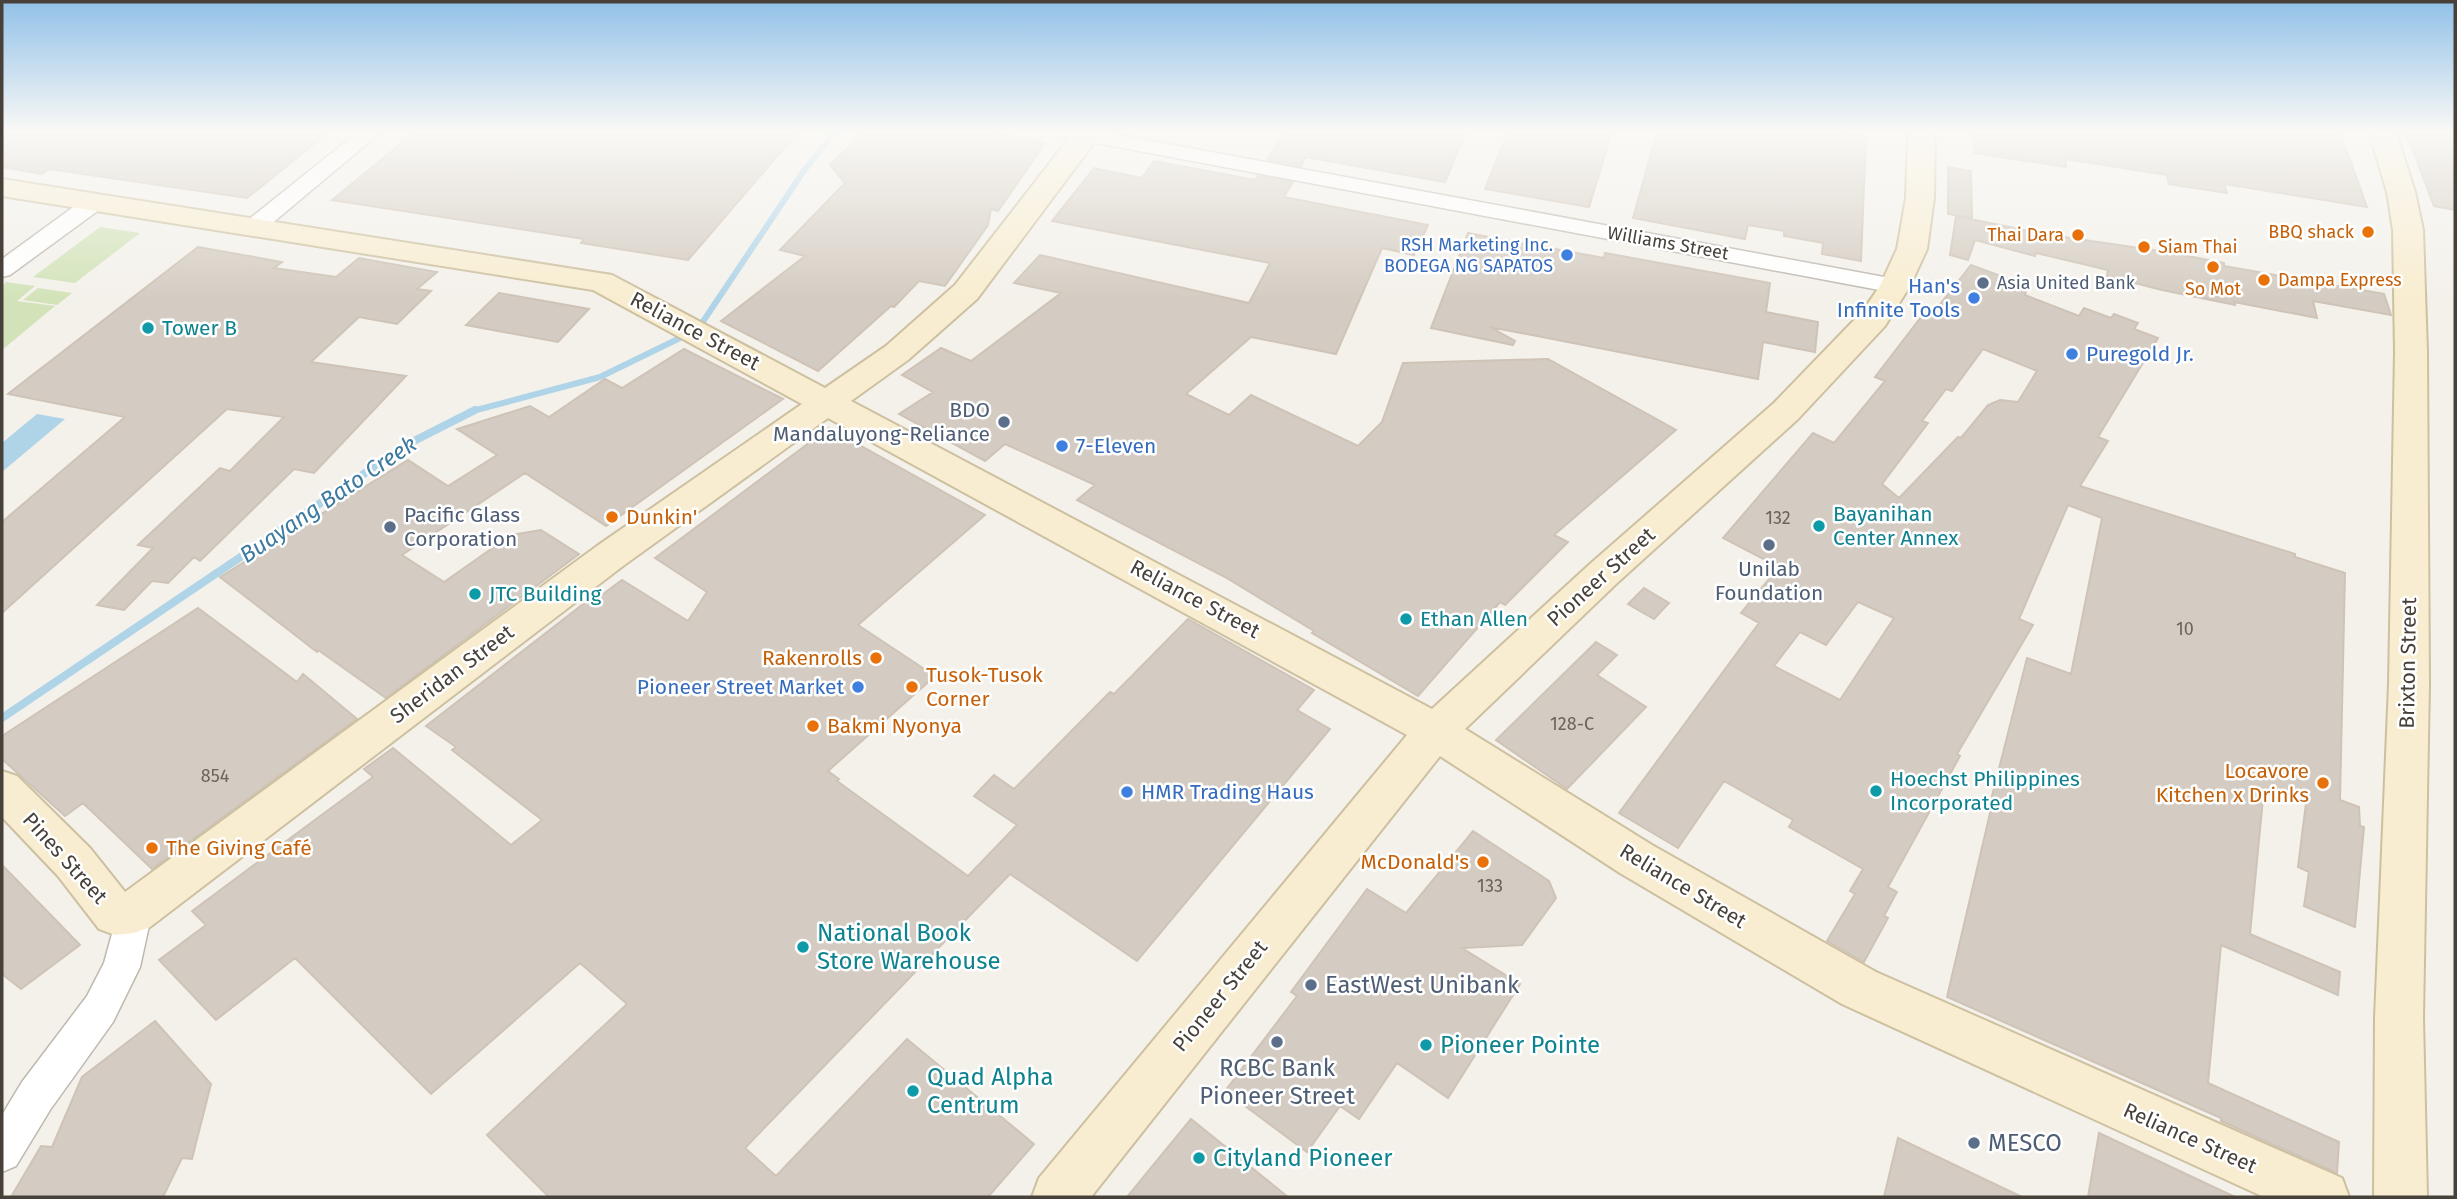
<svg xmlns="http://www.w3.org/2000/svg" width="2457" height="1199" viewBox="0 0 2457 1199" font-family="'Fira Sans',sans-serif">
	<rect width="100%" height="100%" fill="#f4f1eb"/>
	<path fill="#d2e3b9" d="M100,227L140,233L75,283L33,277Z
		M6,282L35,286L17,301L55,306L2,350V286Z
		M38,288L72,293L57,305L23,300Z"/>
	<path fill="#afd4e8" d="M37,414L65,419L2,472V443Z"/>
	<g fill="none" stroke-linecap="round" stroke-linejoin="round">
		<path stroke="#afd4e8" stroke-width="6" d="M700,326L803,172L835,132
			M469,412L600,377L682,337"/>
		<path stroke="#afd4e8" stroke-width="8" d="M2,718L408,444L475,410"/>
	</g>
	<path fill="#d4ccc2" stroke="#cec3b6" stroke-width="2" fill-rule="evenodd" d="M2,132H329L247,198L49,169L42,174L2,167Z
		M415,132H798L688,260L581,243L584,239L332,200Z
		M863,132H988L1045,143L998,211L991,209L988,225L945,286L919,281L894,307L891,306L818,371L721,321L805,256L780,250L845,183L830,165Z
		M1284,132H1466L1445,182L1306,157L1301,166L1267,160Z
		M1508,132H1612L1589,207L1485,189Z
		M1657,132H1834L1866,137L1861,261L1822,254L1823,243L1784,236V231L1748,225L1745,239L1633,218Z
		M1973,132H2340L2367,207L2224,184L2227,193L2169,184L2167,175L2065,159L2066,167L1974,153Z
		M2406,132H2455V210L2434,206Z
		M1154,161L1255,180L1258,176L1293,182L1284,197L1428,225L1414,255L1382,248L1336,354L1251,337L1186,394L1229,415L1251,395L1358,446L1382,422L1403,363L1548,359L1676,430L1554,535L1568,542L1505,605L1500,602L1418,696L1312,633L1314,631L1225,577L1077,500L1095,485L1005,444L985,461L899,414L933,392L902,375L941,348L971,361L1061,293L1014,283L1040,255L1249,303L1270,263L1052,221L1094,168L1142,178Z
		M1948,167L1971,171L1972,218L1948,214Z
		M1956,216L2043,234L2167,252L2224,263V266L2384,294L2391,315L2313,301L2317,318L2234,302L2235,305L2162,290L2107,276L2108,270L2036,253L2035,256L1975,240L1968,260L1950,255Z
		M1468,233L1604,258L1605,253L1770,283L1766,312L1818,322L1815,352L1763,342L1758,379L1490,327L1515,341L1513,345L1431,328Z
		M198,247L282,262L274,268L336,277L359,258L437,272L417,289L431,291L397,324L359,317L311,362L406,376L314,473L294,469L200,561L194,557L168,583L152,581L124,610L97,605L153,548L138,545L220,468L230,471L284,417L227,409L2,613V522L125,417L8,394Z
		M1971,265L2027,286L2025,295L2079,316L2084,308L2111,318L2114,314L2138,323L2134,329L2158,338L2098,437L2108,441L2080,486L2295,554V557L2345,573L2340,800L2359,807L2360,826L2364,827L2355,927L2304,906L2309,872L2298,867L2306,803L2264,788L2250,934L2340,972L2338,995L2221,945L2208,1083L2339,1142L2337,1173L2221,1121V1118L1947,997L1991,809L1989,808L2027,658L2071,674L2102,518L2068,505L2019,619L2033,625L1957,754L1960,756L1888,887L1897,892L1884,916L1888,918L1864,962L1827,941L1855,894L1850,891L1863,869L1789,827L1793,820L1724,781L1678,848L1619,813L1759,623L1741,613L1779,567L1723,538L1813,433L1834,443L1885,381L1875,377L1921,317L1934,312ZM1983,349L2037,371L2018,402L2000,400L1988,405L1961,438L1958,437L1899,498L1882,484L1928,423L1922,421L1946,389L1952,391ZM1858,602L1894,618L1840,700L1774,666L1800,632L1826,645Z
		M499,293L589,309L558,342L466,325Z
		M684,349L783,399L606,526L525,473L402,555L444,582L511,535L541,530L579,554L386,698L318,650L317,652L220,577L408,460L448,486L497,455L457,429L530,406L549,417L605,379L622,388Z
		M829,428L985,515L858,625L935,676L828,771L839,779L837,781L968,876L1017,825L974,796L994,775L1014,789L1110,692L1114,694L1188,619L1314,690L1297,710L1330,729L1137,961L1010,874L745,1148L776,1176L907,1039L1034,1144L988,1197H549L487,1135L627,1004L580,963L431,1094L295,958L216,1020L159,960L206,925L192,911L373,777L364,769L393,748L511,845L542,820L452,750L456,747L426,726L591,598L595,600L622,580L688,621L707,592L655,558Z
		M1644,588L1669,603L1654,619L1628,604Z
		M198,608L297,682L303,674L357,719L152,869L83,803L65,816L2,759V736Z
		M1596,642L1617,655L1597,675L1646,707L1567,789L1496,740Z
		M1473,831L1549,881L1556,898L1522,945L1462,948L1520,984L1448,1098L1397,1063L1359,1119L1340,1106L1307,1152L1225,1091L1297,996L1291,992L1367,889L1406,913Z
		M2,865L80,945L21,989L2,974Z
		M155,1021L211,1084L192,1159L182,1158L163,1197H11L41,1146L52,1147L82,1077Z
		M1191,1119L1288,1197H1127Z
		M2099,1133L2235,1197H2088Z
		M1898,1138L2022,1197H1884Z"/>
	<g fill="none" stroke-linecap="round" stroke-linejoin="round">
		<g stroke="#beb8af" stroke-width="3">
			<path id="street" d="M358,132H381L264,230H248L245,225L248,220Z
				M1060,132H1103L1895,279L1903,281L1907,286L1903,291L1895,293L1070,138L1063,136Z
				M95,195L103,197L106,202L103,207L10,275L2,277V259L87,197Z
				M134,896L147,901L152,912L140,967L113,1022L50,1110L16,1166L2,1172V1115L22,1082L87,996L104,963L121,901Z"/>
		</g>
		<g stroke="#cdc0a0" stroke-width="4">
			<path id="secondary" d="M1074,132H1102L977,299L908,360L851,401L1432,709L1590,564L1774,403L1862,312L1880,286L1897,249L1906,198L1908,132H1935L1934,198L1927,249L1910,286L1885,326L1798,419L1616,584L1465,729L1652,845L1876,972L2342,1178L2349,1197H2264L1842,1004L1620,873L1440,756L1091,1197H1032L1039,1178L1407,735L828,418L623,566L150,927L134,933L115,935L99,929L58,876L2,817V771L17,776L90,848L125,892L597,546L802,404L593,290L2,196V179L612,275L825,388L886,346L955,285Z
				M2369,132H2396L2415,192L2423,230L2427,352L2429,684L2423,1018L2427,1197H2374L2375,1018L2389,684L2395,352L2393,230L2387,192Z"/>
		</g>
		<use href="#street" fill="#fff" fill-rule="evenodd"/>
		<use href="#secondary" fill="#f8edd0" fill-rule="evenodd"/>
	</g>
	<linearGradient id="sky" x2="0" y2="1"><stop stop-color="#91c1e8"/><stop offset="0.44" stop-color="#faf9f6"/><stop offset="1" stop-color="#faf9f6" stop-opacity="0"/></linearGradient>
	<rect width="2457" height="300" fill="url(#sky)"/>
	<g fill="#e8710a" stroke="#fff" stroke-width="2.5">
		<circle cx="2368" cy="232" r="7"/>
		<circle cx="2078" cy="235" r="7"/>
		<circle cx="2144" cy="247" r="7"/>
		<circle cx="2213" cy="267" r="7"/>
		<circle cx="2264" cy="280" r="7"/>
		<circle cx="612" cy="517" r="7"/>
		<circle cx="876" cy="658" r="7"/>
		<circle cx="912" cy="687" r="7"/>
		<circle cx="813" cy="726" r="7"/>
		<circle cx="2323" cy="783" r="7"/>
		<circle cx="152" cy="848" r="7"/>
		<circle cx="1483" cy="862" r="7"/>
	</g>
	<g fill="#3f7fe0" stroke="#fff" stroke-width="2.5">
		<circle cx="1567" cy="255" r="7"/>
		<circle cx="1974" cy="298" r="7"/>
		<circle cx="2072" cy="354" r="7"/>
		<circle cx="1062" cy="446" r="7"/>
		<circle cx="858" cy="687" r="7"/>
		<circle cx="1127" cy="792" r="7"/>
	</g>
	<g fill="#5c6f8a" stroke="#fff" stroke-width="2.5">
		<circle cx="1983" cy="283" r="7"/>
		<circle cx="1004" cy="422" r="7"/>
		<circle cx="390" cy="527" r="7"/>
		<circle cx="1769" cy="545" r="7"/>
		<circle cx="1311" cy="985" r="7"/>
		<circle cx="1277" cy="1042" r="7"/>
		<circle cx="1974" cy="1143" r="7"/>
	</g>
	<g fill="#0f9aa8" stroke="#fff" stroke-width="2.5">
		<circle cx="148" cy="328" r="7"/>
		<circle cx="1819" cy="526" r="7"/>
		<circle cx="475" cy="594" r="7"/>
		<circle cx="1406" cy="619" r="7"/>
		<circle cx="1876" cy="791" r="7"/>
		<circle cx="803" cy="947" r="7"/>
		<circle cx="1426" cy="1045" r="7"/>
		<circle cx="913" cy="1091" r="7"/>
		<circle cx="1199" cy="1158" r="7"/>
	</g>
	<g text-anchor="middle" stroke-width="5" stroke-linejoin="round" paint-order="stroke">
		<g font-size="18" fill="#c56008" stroke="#fff" text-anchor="end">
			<text x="2354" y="238">BBQ shack</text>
			<text x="2064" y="241">Thai Dara</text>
			<text x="2158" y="253" text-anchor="start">Siam Thai</text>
			<text x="2278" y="286" text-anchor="start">Dampa Express</text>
			<text x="2213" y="295" text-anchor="middle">So Mot</text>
		</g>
		<g font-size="18" fill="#47413a" stroke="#fff">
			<text transform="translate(1668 243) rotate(10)" y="6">Williams Street</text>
		</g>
		<g font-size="18" fill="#366cbe" stroke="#fff" text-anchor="end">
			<text x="1553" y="251">RSH Marketing Inc.<tspan x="1553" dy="21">BODEGA NG SAPATOS</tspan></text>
		</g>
		<g font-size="18" fill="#4e5e75" stroke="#fff" text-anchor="start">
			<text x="1997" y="289">Asia United Bank</text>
		</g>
		<g font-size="18" fill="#6a645c">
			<text x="1778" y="524">132</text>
			<text x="2185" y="635">10</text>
			<text x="1572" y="730">128-C</text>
			<text x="215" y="782">854</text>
			<text x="1490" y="892">133</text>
		</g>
		<g font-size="21" fill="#366cbe" stroke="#fff" text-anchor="start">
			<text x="1960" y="293" text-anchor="end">Han's<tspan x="1960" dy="24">Infinite Tools</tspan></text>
			<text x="2086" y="361">Puregold Jr.</text>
			<text x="1076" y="453">7-Eleven</text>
			<text x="844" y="694" text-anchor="end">Pioneer Street Market</text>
			<text x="1141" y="799">HMR Trading Haus</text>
		</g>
		<g font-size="21" fill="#0d838f" stroke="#fff" text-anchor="start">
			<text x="162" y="335">Tower B</text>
			<text x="1833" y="521">Bayanihan<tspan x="1833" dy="24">Center Annex</tspan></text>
			<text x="489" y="601">JTC Building</text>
			<text x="1420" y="626">Ethan Allen</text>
			<text x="1890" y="786">Hoechst Philippines<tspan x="1890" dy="24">Incorporated</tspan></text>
		</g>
		<g font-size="21" fill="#47413a" stroke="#fff">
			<text transform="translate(695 331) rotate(28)" y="7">Reliance Street</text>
			<text transform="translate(1601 577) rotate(-42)" y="7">Pioneer Street</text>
			<text transform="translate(1195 599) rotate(28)" y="7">Reliance Street</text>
			<text transform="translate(2408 663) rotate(-89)" y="7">Brixton Street</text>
			<text transform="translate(452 674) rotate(-37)" y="7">Sheridan Street</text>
			<text transform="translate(65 858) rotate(48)" y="7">Pines Street</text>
			<text transform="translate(1683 886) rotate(31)" y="7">Reliance Street</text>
			<text transform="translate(1220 996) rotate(-51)" y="7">Pioneer Street</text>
			<text transform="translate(2190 1138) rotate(24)" y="7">Reliance Street</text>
		</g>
		<g font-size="21" fill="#4e5e75" stroke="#fff" text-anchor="end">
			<text x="990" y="417">BDO<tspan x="990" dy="24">Mandaluyong-Reliance</tspan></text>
			<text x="404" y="522" text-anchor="start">Pacific Glass<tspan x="404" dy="24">Corporation</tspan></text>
			<text x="1769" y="576" text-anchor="middle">Unilab<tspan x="1769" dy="24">Foundation</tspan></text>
		</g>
		<g font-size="21" fill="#c56008" stroke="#fff" text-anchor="start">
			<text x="626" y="524">Dunkin'</text>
			<text x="862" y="665" text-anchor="end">Rakenrolls</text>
			<text x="926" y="682">Tusok-Tusok<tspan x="926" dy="24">Corner</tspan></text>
			<text x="827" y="733">Bakmi Nyonya</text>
			<text x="2309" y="778" text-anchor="end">Locavore<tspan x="2309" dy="24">Kitchen x Drinks</tspan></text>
			<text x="166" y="855">The Giving Café</text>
			<text x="1469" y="869" text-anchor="end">McDonald's</text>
		</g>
		<g font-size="23" font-style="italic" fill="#3d7aa0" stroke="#fff">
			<text transform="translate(328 499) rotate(-34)" y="8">Buayang Bato Creek</text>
		</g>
		<g font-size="24" fill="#0d838f" stroke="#fff" text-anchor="start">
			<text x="817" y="941">National Book<tspan x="817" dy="28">Store Warehouse</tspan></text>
			<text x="1440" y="1053">Pioneer Pointe</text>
			<text x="927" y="1085">Quad Alpha<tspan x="927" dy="28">Centrum</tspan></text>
			<text x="1213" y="1166">Cityland Pioneer</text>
		</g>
		<g font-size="24" fill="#4e5e75" stroke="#fff" text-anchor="start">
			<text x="1325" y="993">EastWest Unibank</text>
			<text x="1277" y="1076" text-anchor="middle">RCBC Bank<tspan x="1277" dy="28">Pioneer Street</tspan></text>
			<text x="1988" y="1151">MESCO</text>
		</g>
	</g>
	<rect width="2457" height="1199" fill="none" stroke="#47413a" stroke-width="7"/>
</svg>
